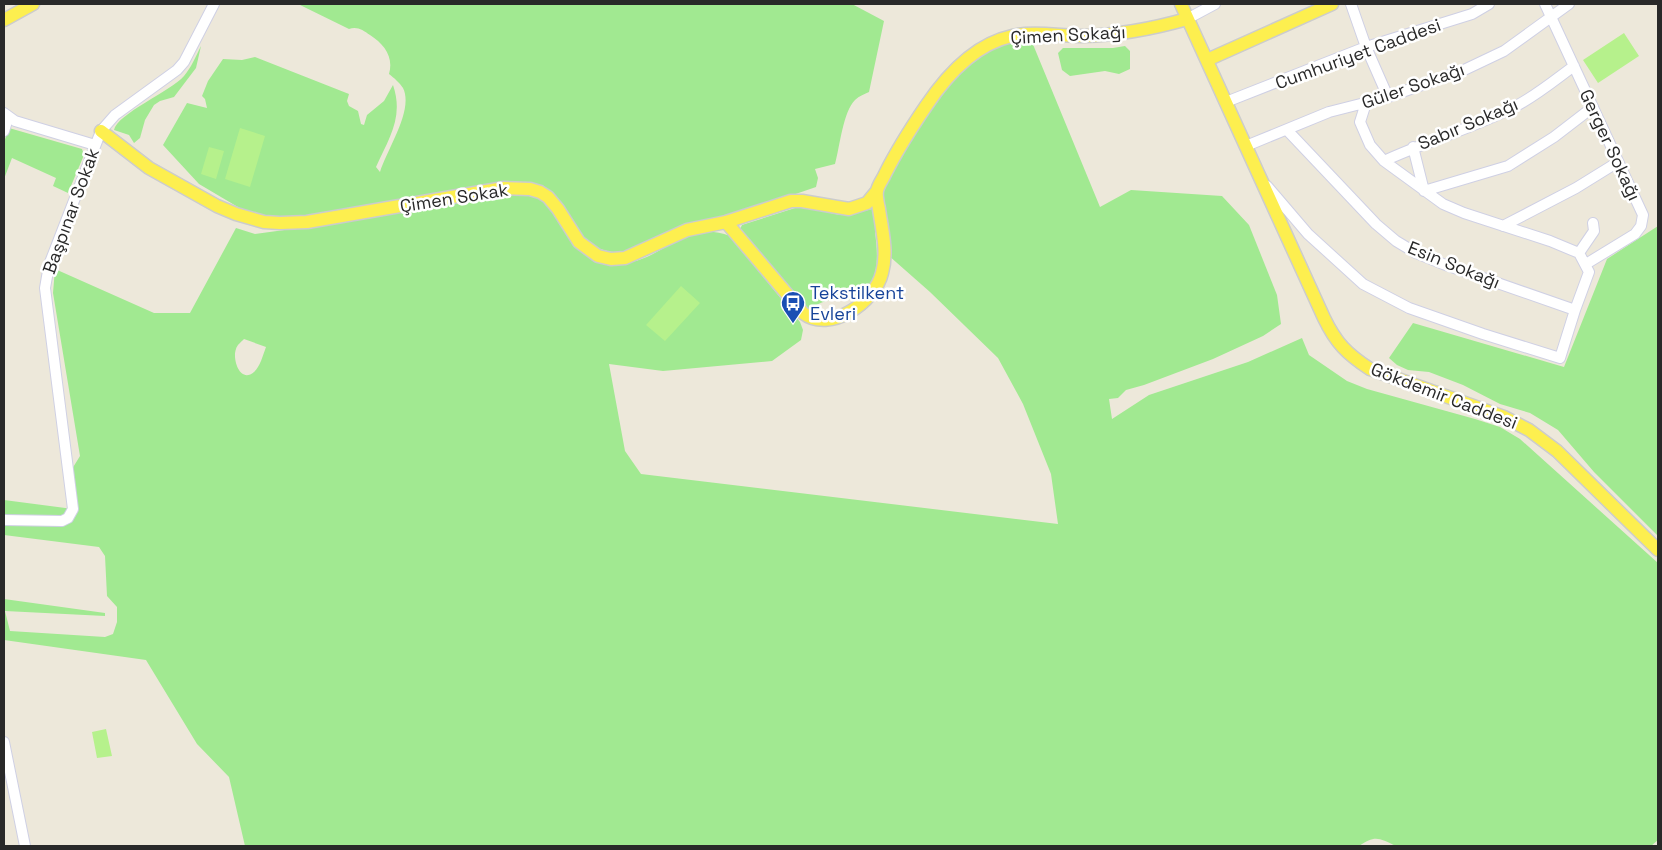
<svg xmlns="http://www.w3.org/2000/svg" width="1662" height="850" viewBox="0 0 1662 850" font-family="'Space Grotesk',sans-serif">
	<rect width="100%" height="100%" fill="#ede8da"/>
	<path fill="#a1e991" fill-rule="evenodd" d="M298,4H852L884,21L869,92C865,94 859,96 855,100C843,112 840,146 835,164L815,169L818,178L816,187L628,251C587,260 569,218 548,190L540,185L528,183L379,205H364L326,214L296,217L281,218L248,213L199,184L163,145L187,103L207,108L205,99L202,96L208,81L223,59L242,60L255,57L349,94L347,101L349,106L358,111L361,124L364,125L367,115L384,101L393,85C404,117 389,138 376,167L380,172C387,149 414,110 403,88C400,83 394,78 389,74C394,57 384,44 370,35C363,30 357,26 349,29Z
		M1012,42H1032L1100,207L1131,190L1222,196L1249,225L1277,295L1281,324L1263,336L1213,359L1144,385L1126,390L1118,398L1109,399L1112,419L1149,395L1248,362L1302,338L1309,355L1347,381L1367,389L1475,419L1500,427L1520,439L1658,563V840L1651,846H1396C1379,838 1375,835 1359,846H245L229,777L197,744L146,660L4,640V641V599L105,613V616L5,611L10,631L105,637L113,634L117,622V607L107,596L105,556L99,547L4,535V500L73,509L78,506L72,469L80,456L53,293L55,269L154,313H190L236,228L255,234C304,227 354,222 402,212C441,205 483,192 523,194C534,195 542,199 550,207C558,219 571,243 581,251C590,259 602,262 613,262C619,262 626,263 632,262C667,254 688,220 730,236L800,322L803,330L801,340L772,361L663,371L609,364L625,451L641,474L1058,524L1051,474L1023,404L998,358L930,292L888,255C886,234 881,211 884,190C888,171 900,156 910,140C928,112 947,80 974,60C986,52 999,47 1012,42ZM244,339L266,347C263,355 260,367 254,372C240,384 232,359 236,349C237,345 241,342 244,339Z
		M201,46L196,68L174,97L160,101L154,105L145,120L140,138L134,143L129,135L114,130C117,114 171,91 184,76C191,68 196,56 201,46Z
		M1125,46L1130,51V69L1119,74L1105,71L1070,76L1062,70L1058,53L1063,48H1113Z
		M9,128L82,149L84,155L68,193L53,186L56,178L12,158L4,179V142Z
		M801,207L840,215H848L872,209C875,216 875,224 875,232C878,255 881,289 854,299C848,301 844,298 839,299C829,299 818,303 810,309L805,307L742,233L740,229L742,225L745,224L795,208Z
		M1658,226V536L1594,472L1558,430L1530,413L1500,404L1463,385L1429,372L1408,370L1397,365L1389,358L1413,323L1564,367L1607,259Z"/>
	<path fill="#b6f18c" d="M1624,33L1639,56L1598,83L1583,60Z
		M240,128L265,136L250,187L225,179Z
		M209,147L224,151L216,179L201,174Z
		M681,286L700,303L665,341L646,325Z
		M106,729L112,756L97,758L92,732Z"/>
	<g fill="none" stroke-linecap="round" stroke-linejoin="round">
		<g stroke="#cfd0e4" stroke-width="12">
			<path id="minor" d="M1351,4L1366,47L1388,97
				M1545,4L1643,215L1641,226L1635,234L1586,264
				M1187,19L1215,4
				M1226,102L1366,47L1472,14L1489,4
				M4,113L15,121L95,145
				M1287,130L1376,224L1396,241L1416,253L1443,264L1575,310
				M4,131L8,118
				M1246,146L1329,112L1388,97L1464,70L1504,51L1569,4
				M1413,147L1424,191L1508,166L1554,137L1593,107
				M1384,161C1427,141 1474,128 1516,106C1537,95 1555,80 1574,66
				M1267,186L1308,234L1363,284L1409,308L1483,334L1560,358L1575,310L1589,272L1579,253L1550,241L1464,213L1443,204L1384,161L1370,145L1360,122L1366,103
				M1503,226L1576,188L1618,162
				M1579,253L1594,231L1593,223
				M4,520L62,521L68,518L73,509L45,288L49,265L101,131L115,115L177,70L184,62L214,4
				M4,742L25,846"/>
		</g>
		<g stroke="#ccc" stroke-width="15">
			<path id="major" d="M1181,4L1324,318C1336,343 1347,354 1370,369L1504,417L1529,430L1557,451L1658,550
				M4,20L33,4
				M1207,60L1332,4
				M101,131L149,168L217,206L236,214L264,222L280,223L307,222L504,188L530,189L540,192L548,197L558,209L579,242L598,256L611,259L625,258L687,230L726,222L791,201H802L849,209L867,203L876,192
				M726,222L803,313C830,334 875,302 882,273C888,252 882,230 879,209C878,204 876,196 877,191C878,185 883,179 885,174C897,150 911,128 926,106C946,76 975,44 1012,36C1032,31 1062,36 1083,36C1120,35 1152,29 1187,19"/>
		</g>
		<use href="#minor" stroke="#fff" stroke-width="10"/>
		<use href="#major" stroke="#fdef4f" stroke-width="12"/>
	</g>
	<defs>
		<g id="bus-pin" transform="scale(1.25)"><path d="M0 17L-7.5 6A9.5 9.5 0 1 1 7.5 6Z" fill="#1a4fb4" stroke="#fff"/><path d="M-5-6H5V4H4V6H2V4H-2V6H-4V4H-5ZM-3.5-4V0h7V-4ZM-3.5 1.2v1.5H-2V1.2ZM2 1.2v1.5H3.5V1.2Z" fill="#fff"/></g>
	</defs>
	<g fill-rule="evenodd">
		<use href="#bus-pin" x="793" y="303"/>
	</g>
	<g text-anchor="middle" stroke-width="5" stroke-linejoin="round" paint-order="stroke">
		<g font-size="18" fill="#292929" stroke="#fff">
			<text transform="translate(1068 35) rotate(-3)" y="6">Çimen Sokağı</text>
			<text transform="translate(1358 54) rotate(-20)" y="6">Cumhuriyet Caddesi</text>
			<text transform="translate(1413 86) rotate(-19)" y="6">Güler Sokağı</text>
			<text transform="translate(1468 124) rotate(-23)" y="6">Sabır Sokağı</text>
			<text transform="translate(1610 145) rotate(65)" y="6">Gerger Sokağı</text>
			<text transform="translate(454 198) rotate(-9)" y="6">Çimen Sokak</text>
			<text transform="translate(71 211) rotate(-70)" y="6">Başpınar Sokak</text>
			<text transform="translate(1454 265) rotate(22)" y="6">Esin Sokağı</text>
			<text transform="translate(1444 396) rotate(21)" y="6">Gökdemir Caddesi</text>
		</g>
		<g font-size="18" fill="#164399" stroke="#fff" text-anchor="start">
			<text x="810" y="299">Tekstilkent<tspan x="810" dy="21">Evleri</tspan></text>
		</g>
	</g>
	<rect width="1662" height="850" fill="none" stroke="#292929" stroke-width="10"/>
</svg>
